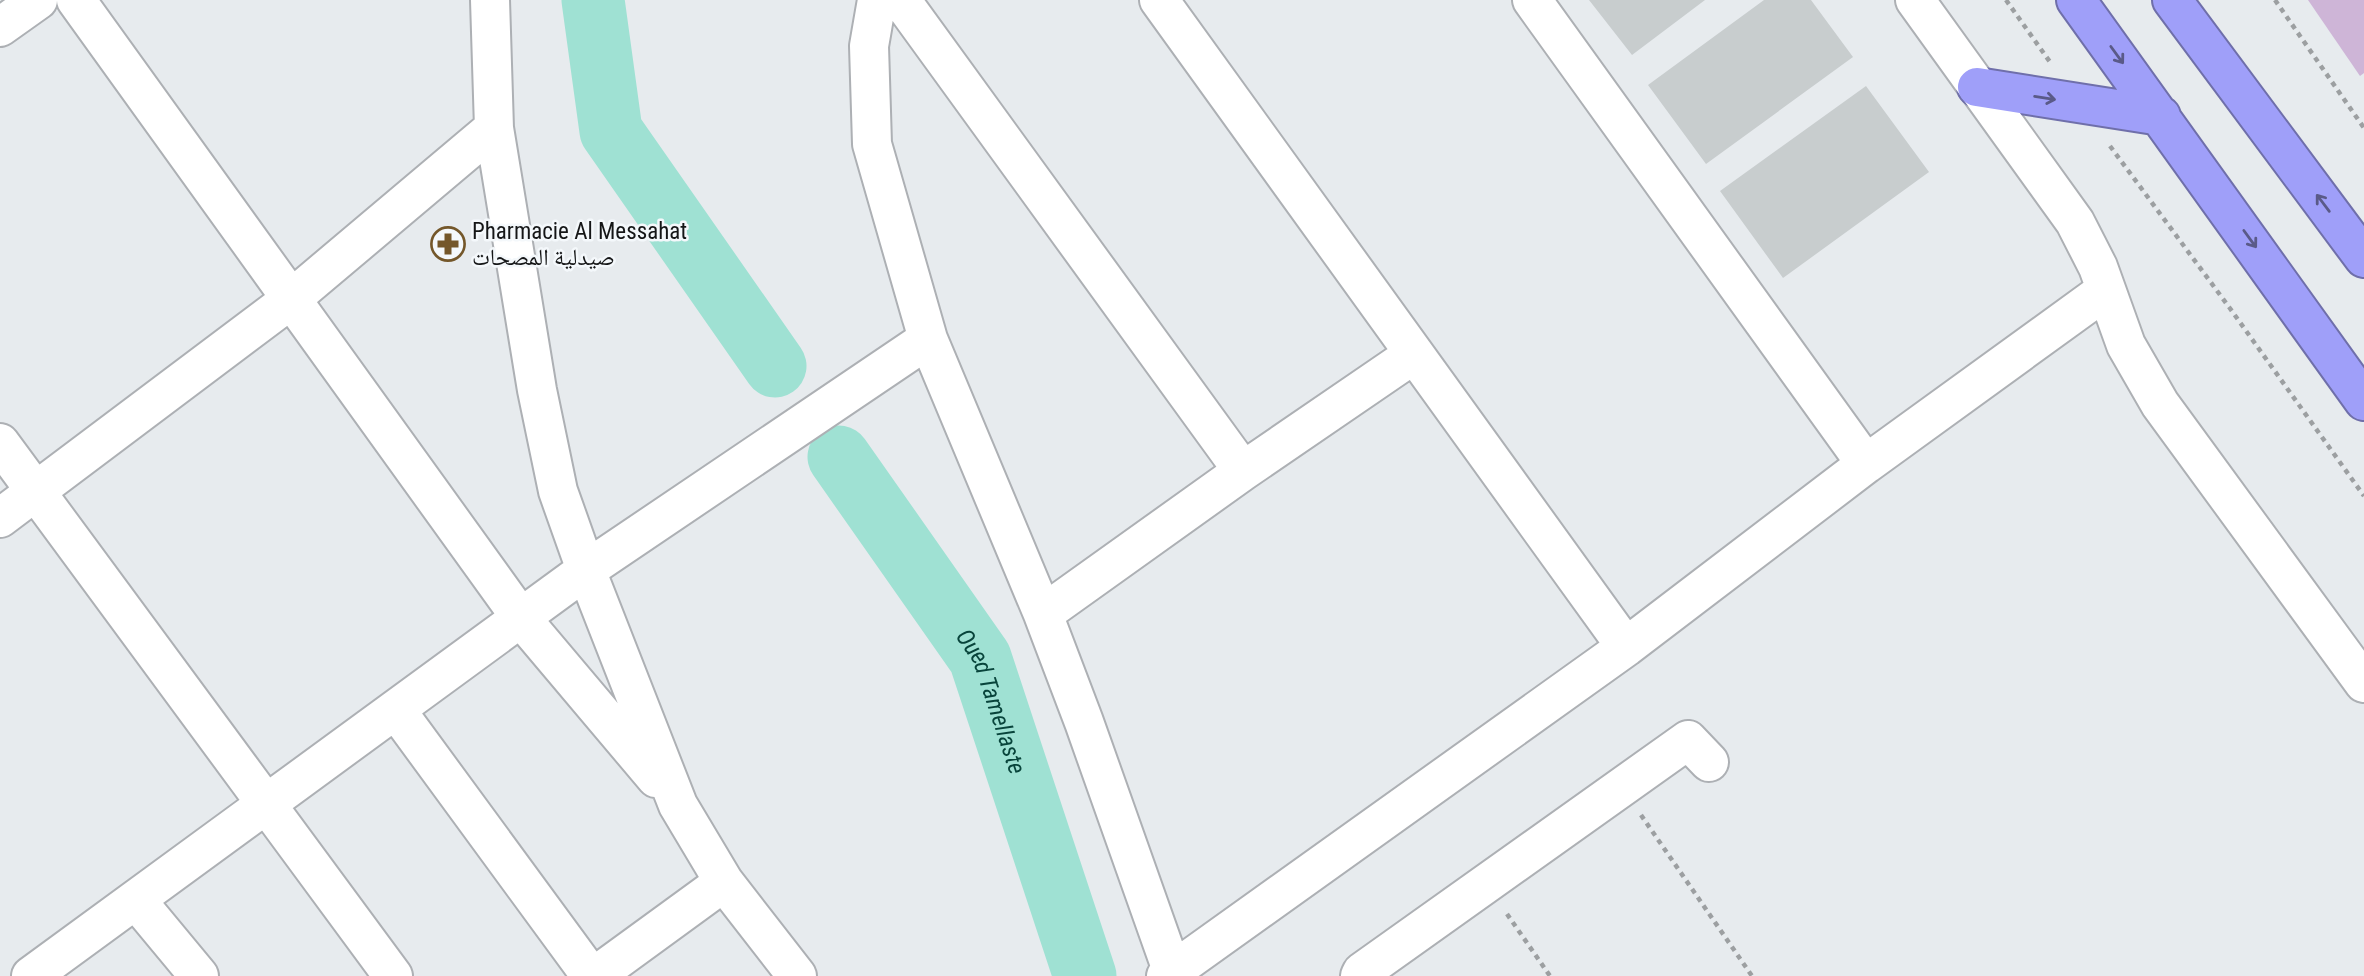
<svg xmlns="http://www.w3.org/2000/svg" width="2364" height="976" viewBox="0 0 2364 976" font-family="'Roboto Condensed','Noto Naskh Arabic',sans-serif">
	<rect width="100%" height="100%" fill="#e7ebee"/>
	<path fill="#ceb5d7" d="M2308,0H2364V73L2360,76Z"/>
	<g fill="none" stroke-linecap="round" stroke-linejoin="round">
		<g stroke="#9fe1d3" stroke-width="63">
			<path d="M593,0L611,131L775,366"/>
			<path id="s1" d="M839,457L980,658L1085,976"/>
		</g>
	</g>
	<path fill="#c8cdce" d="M1589,0H1705L1632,55Z
		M1764,0H1811L1853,57L1706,164L1648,85Z
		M1866,86L1929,172L1783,278L1720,191Z"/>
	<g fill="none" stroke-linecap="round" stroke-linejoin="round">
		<g stroke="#adb0b4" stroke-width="42">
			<path id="minor" d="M76,0L521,618L656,778
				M490,0L494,128L537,390L558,491L586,570L678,805L724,882L797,976
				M877,0L869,46L872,144L928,339L1043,614L1084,722L1174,976
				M901,0L1243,471
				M1159,0L1626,647
				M1532,0L1866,464
				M1915,0L2075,222L2098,267L2126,345L2160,404L2364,683
				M0,27L38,0
				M0,443L393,976
				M0,518L290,300L494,128
				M1043,614L1243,471L1414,354
				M396,710L591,976
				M136,900L199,976
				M31,976L586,570L928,339
				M595,976L724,882
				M1166,976L1626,647L1866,464L2106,290
				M1360,976L1362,972L1688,740L1709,762"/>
		</g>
		<g stroke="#6f6faa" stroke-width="42">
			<path id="highway" d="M2076,0L2364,401
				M2172,0L2364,258
				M1977,87L2161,116"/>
		</g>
		<path stroke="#9c9fa1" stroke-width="4.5" stroke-dasharray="5 5" stroke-linecap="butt" d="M2006,0L2050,62
			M2275,0L2364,128
			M2110,146L2229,307L2364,496
			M1641,815L1752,976
			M1507,914L1550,976"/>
		<use href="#minor" stroke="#fff" stroke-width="38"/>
		<use href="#highway" stroke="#9f9ff9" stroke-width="38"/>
	</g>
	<defs><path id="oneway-shaft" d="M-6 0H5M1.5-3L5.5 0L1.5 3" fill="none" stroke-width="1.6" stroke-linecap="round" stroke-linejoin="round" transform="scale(1.75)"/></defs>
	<g stroke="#5a5a88">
		<use href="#oneway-shaft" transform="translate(2117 55) rotate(54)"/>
		<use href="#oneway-shaft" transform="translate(2045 98) rotate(9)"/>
		<use href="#oneway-shaft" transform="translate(2323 203) rotate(-127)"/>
		<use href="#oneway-shaft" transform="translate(2250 239) rotate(54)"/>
	</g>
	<defs>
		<g id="pharmacy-ring" transform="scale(1.75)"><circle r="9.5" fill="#f4f8fb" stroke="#74572a" stroke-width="1.5"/><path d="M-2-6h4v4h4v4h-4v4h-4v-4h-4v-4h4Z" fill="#74572a"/></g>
	</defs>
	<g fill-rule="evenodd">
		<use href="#pharmacy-ring" x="448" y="244"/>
	</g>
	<g text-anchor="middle" stroke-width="5" stroke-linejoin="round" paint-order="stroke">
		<g font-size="23" fill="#151617" stroke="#f4f8fb" text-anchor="start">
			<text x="472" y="239">Pharmacie Al Messahat<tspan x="472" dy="26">صيدلية المصحات</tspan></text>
		</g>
		<g font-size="24" font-style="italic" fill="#08443b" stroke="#f4f8fb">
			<text dy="8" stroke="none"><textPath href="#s1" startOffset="290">Oued Tamellaste</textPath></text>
		</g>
	</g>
</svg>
